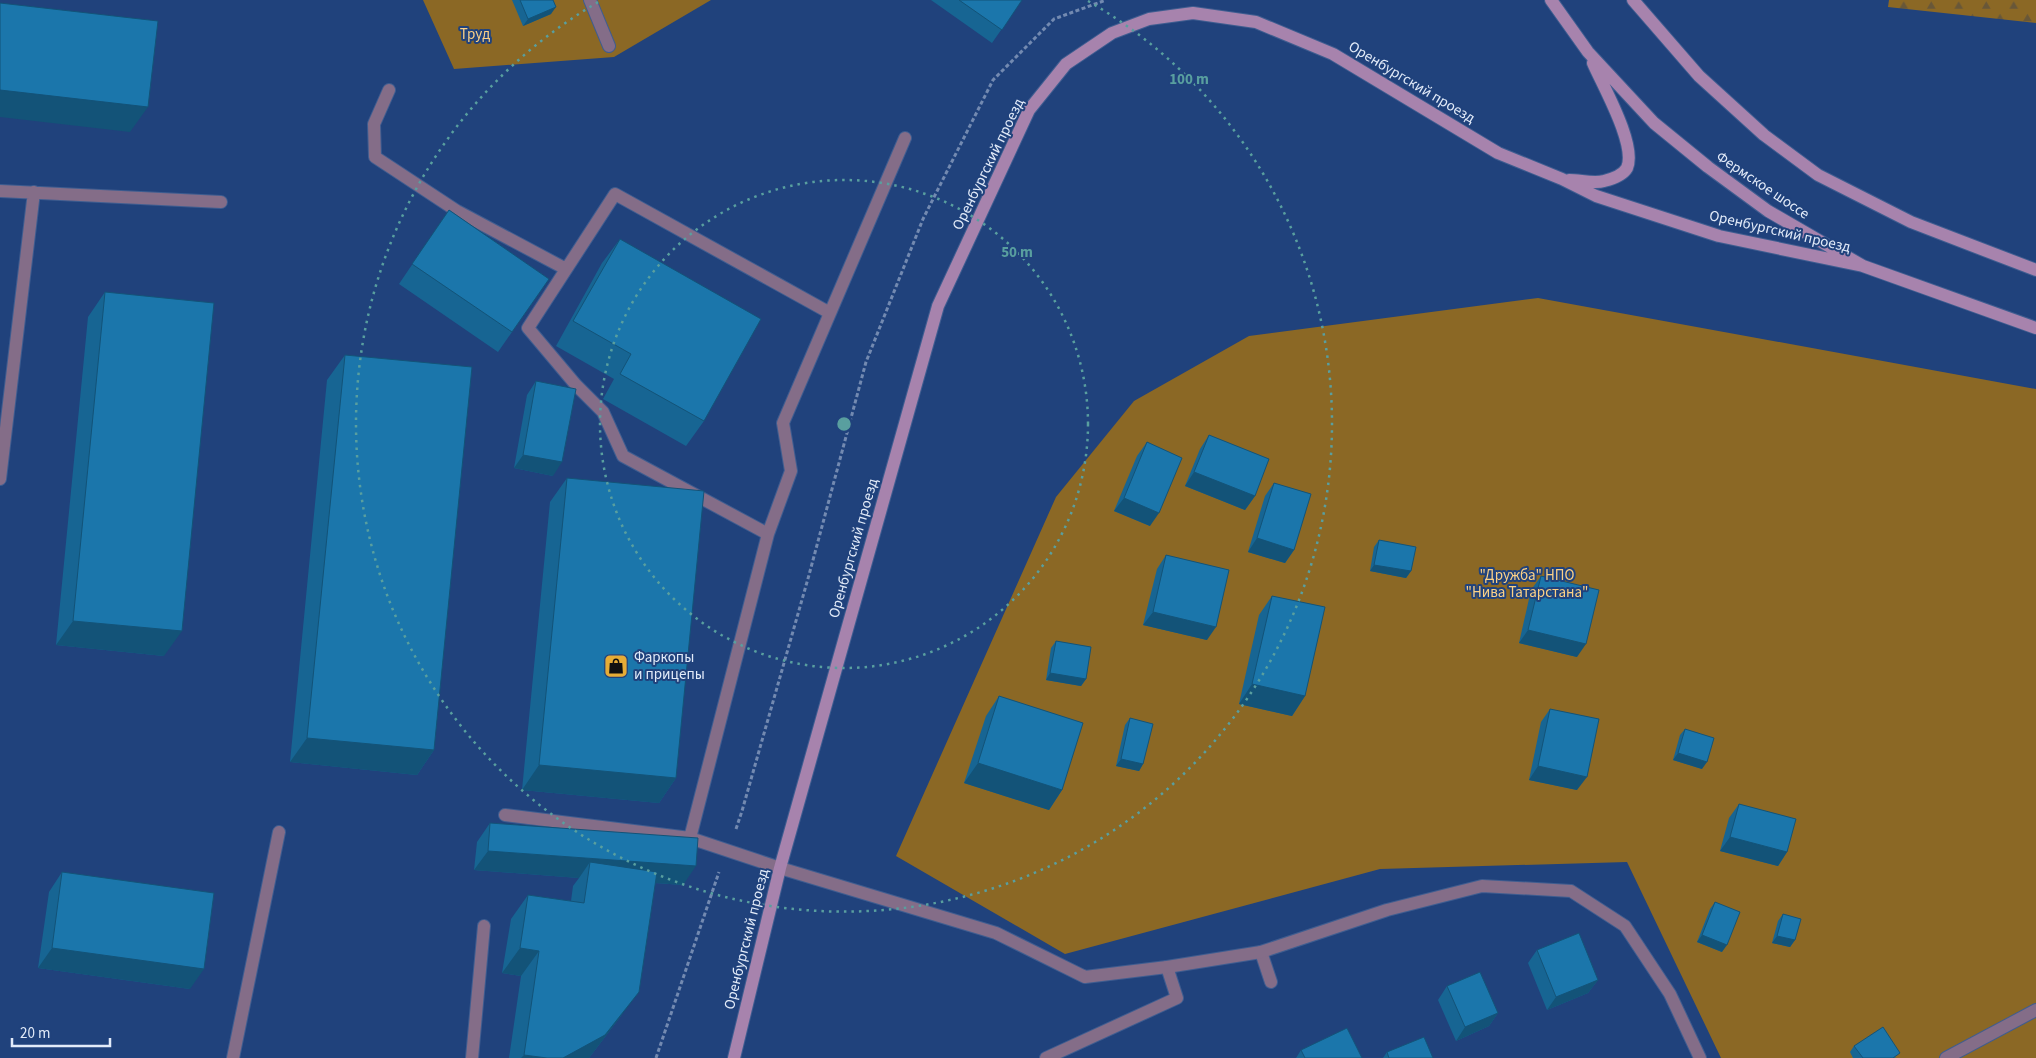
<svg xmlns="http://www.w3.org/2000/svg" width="2036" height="1058" viewBox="0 0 2036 1058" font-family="'Source Sans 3',sans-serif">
	<defs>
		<pattern id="forest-firs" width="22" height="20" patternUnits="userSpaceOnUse" patternTransform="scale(1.25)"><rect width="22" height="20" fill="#8b6825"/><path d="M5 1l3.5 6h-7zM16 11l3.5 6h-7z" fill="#685738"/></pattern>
	</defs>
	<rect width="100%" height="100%" fill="#20427c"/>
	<path fill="url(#forest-firs)" d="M1889,0H2036V23L1888,7Z"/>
	<path fill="#8b6825" d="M423,0H711L614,57L454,69Z
		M1538,298L2036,389V1058H1721L1627,862L1380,869L1065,954L896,856L1056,497L1134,401L1249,336Z"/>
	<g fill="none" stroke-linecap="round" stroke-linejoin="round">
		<g stroke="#3f5d90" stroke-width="14">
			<path id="lane" d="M590,0L609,46
				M389,90L374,124L375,157L457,211L566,269
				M0,191L221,202
				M0,479L34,192
				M768,534L791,471L783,423L905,138
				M505,815L690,838L780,868
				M690,838L768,534L623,456L603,412L576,385L528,328L615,194L830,313
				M1261,952L1271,982
				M233,1058L279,832
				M472,1058L484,926
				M1046,1058L1177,998L1167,967
				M1946,1058L2036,1010"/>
		</g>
		<g stroke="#3f5d90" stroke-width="14">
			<path id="street" d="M780,868L996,933L1085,977L1167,967L1261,952L1387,910L1482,886L1571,891L1625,926L1670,994L1700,1058"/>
		</g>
		<g stroke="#3f5d90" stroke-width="14">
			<path id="secondary" d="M1551,0L1588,52L1654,123L1708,167L1768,211L1863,266L2036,328
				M1633,0L1699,76L1764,135L1818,175L1911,222L2036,270
				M1569,180C1580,180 1594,184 1604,181C1612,179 1623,175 1627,168C1637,145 1603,86 1593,63
				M734,1058L780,868L938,306L1029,110L1066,64L1112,33L1149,19L1193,13L1256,22L1333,54L1498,153L1562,179L1596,196L1719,236L1863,266"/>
		</g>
		<path stroke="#738ab1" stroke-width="3" stroke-dasharray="4 2.5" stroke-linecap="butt" d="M736,829L742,811L809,575L866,362L923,219L993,80L1054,19L1106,0
			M656,1058L719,872"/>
		<use href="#lane" stroke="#846d88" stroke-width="12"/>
		<use href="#street" stroke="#846d88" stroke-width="12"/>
		<use href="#secondary" stroke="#a783ad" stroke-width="12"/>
	</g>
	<path fill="#176593" d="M512,0H553L551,14L523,26Z
		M931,0H1022L992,43Z
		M449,210L549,279L498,352L399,284Z
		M620,239L704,421L686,446L603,399L614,379L556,346L602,263Z
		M105,292L164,656L56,645L88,317Z
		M345,355L434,750L417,775L290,762L327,380Z
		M536,381L553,476L514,468L527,395Z
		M1209,435L1255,496L1245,510L1185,486L1200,449Z
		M1147,442L1150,526L1114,511L1137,456Z
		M567,478L676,778L659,803L522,790L550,502Z
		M1274,483L1294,550L1285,563L1248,552L1265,496Z
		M1379,540L1411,571L1406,578L1370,571L1374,547Z
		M1166,555L1207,640L1143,625L1157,569Z
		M1541,576L1577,657L1519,643L1531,590Z
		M1272,596L1305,696L1292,716L1239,704L1259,615Z
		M1056,641L1086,679L1081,686L1046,680L1051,648Z
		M999,696L1062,790L1049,810L964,783L986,716Z
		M1550,709L1577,790L1529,780L1541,722Z
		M1130,718L1143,764L1139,771L1116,766L1125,725Z
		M1685,729L1702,769L1673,760L1680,735Z
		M1739,804L1787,852L1778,866L1720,851L1729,818Z
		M490,823L683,885L655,883L621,1016L589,1058H509L521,976L502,973L511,919L528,895L571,901L573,886L579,878L474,870L477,842Z
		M62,872L190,989L38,968L49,892Z
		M1715,902L1722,952L1697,942L1710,909Z
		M1783,914L1795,940L1790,947L1772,943L1778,921Z
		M1537,950L1598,980L1588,993L1547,1010L1528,963Z
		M1447,986L1498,1013L1489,1026L1456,1041L1438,1000Z
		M1854,1046L1897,1058H1853L1850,1052Z
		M1301,1050L1362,1058H1296Z
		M1387,1052L1433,1058H1383Z"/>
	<path fill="#135378" d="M556,7L551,14L523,26L528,19Z
		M0,90L148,107L130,132L0,117Z
		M523,455L562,462L553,476L514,468Z
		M1194,472L1255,496L1245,510L1185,486Z
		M1124,498L1159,513L1150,526L1114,511Z
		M1257,538L1294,550L1285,563L1248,552Z
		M1374,565L1411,571L1406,578L1370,571Z
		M1153,612L1216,627L1207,640L1143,625Z
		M73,621L182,631L164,656L56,645Z
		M1528,630L1586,644L1577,657L1519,643Z
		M1050,673L1086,679L1081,686L1046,680Z
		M1252,684L1305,696L1292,716L1239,704Z
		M307,738L434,750L417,775L290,762Z
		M1678,753L1707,762L1702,769L1673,760Z
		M1121,759L1143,764L1139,771L1116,766Z
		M978,763L1062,790L1049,810L964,783Z
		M539,765L676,778L659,803L522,790Z
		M1538,766L1587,777L1577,790L1529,780Z
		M1730,837L1787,852L1778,866L1720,851Z
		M488,851L696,866L683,885L588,878L590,862L579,878L474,870Z
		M1702,935L1727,945L1722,952L1697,942Z
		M1777,936L1795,940L1790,947L1772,943Z
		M52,948L204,969L190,989L38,968Z
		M520,948L539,951L521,976L502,973Z
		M1598,980L1588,993L1547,1010L1556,997Z
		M639,992L621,1016L589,1058H563Z
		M1498,1013L1489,1026L1456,1041L1465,1027Z
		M524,1055L547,1058H521Z"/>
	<path fill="#1b76ab" stroke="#135378" d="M520,0H553L556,7L528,19Z
		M959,0H1022L1002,30Z
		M0,3L158,21L148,107L0,90Z
		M449,210L549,279L512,332L412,264Z
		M620,239L761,319L704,421L620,374L631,354L573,321Z
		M105,292L214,303L182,631L73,621Z
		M345,355L472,367L434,750L307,738Z
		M536,381L576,389L562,462L523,455Z
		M1209,435L1269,459L1255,496L1194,472Z
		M1147,442L1182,458L1159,513L1124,498Z
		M567,478L704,491L676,778L539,765Z
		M1274,483L1311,494L1294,550L1257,538Z
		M1379,540L1416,547L1411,571L1374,565Z
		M1166,555L1229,570L1216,627L1153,612Z
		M1541,576L1599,590L1586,644L1528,630Z
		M1272,596L1325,607L1305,696L1252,684Z
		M1056,641L1091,647L1086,679L1050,673Z
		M999,696L1083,723L1062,790L978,763Z
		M1550,709L1599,719L1587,777L1538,766Z
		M1130,718L1153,724L1143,764L1121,759Z
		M1685,729L1714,738L1707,762L1678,753Z
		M1739,804L1796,819L1787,852L1730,837Z
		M490,823L698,838L696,866L488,851Z
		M590,862L657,872L639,992L605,1035L563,1058H547L524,1055L539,951L520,948L528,895L584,903Z
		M62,872L214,893L204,969L52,948Z
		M1715,902L1740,912L1727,945L1702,935Z
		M1783,914L1801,919L1795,940L1777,936Z
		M1579,933L1598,980L1556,997L1537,950Z
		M1480,972L1498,1013L1465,1027L1447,986Z
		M1883,1027L1900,1053L1893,1058H1863L1854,1046Z
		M1347,1028L1362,1058H1305L1301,1050Z
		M1424,1037L1433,1058H1389L1387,1052Z"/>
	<g fill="none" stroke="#599f9f" stroke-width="2.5" stroke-dasharray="2.5 5">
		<circle cx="844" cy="424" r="244"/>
		<path d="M1088 1A488 488 0 1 1 600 1"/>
	</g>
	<defs>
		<g id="shop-square" transform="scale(1.25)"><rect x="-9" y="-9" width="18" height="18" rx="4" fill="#e6ac36" stroke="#20427c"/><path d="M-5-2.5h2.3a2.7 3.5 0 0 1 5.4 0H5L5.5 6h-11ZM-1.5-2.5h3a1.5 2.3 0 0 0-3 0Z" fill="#111"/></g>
	</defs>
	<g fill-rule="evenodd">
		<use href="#shop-square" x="616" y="666"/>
	</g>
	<g text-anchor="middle" stroke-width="4" stroke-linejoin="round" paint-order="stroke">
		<g font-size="15" fill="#fcd186" stroke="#20427c">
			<text x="475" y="39">Труд</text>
			<text x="1527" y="580">"Дружба" НПО<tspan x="1527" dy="17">"Нива Татарстана"</tspan></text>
		</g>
		<g font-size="15" fill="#e2ebf9" stroke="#20427c">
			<text transform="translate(1412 82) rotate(31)" y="5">Оренбургский проезд</text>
			<text transform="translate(988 164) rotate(-64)" y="5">Оренбургский проезд</text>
			<text transform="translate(1763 185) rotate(34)" y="5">Фермское шоссе</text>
			<text transform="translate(1780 231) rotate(13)" y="5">Оренбургский проезд</text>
			<text transform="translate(853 548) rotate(-74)" y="5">Оренбургский проезд</text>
			<text transform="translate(746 939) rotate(-76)" y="5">Оренбургский проезд</text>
		</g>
		<g font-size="15" fill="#e2ebf9" stroke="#20427c" text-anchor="start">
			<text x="634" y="662">Фаркопы<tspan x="634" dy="17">и прицепы</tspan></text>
		</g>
	</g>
	<circle cx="844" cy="424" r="8" fill="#599f9f" stroke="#20427c" stroke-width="2.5"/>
	<g font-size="15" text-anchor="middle" font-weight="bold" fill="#599f9f" stroke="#20427c" stroke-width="4" stroke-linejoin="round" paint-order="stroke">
		<text x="1189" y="84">100 m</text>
		<text x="1017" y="257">50 m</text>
	</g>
	<path d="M12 1038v8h98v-8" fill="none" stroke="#e2ebf9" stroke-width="2.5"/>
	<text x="20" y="1038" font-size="15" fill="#e2ebf9" stroke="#20427c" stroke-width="4" paint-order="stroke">20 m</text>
</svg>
